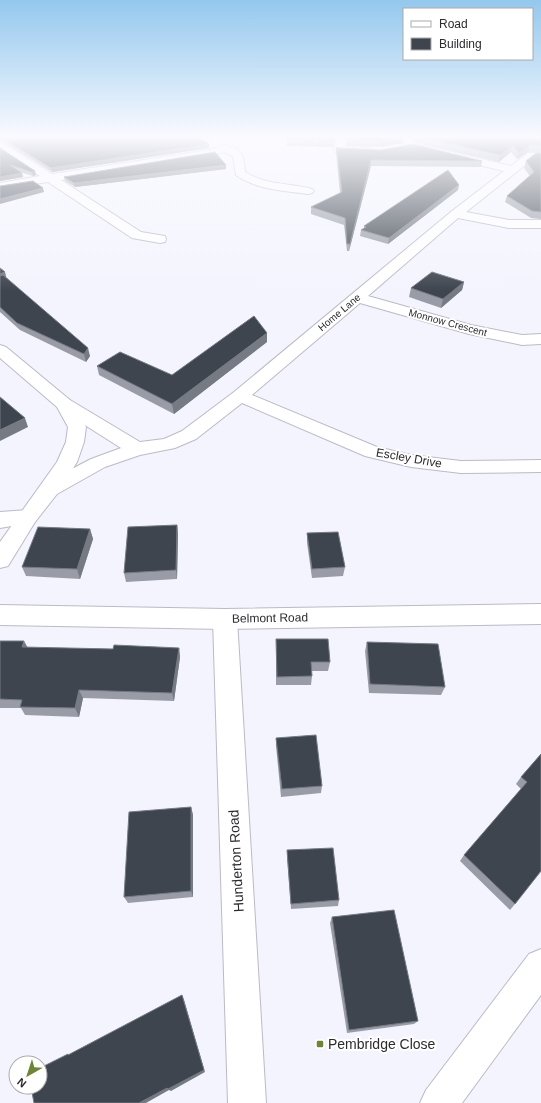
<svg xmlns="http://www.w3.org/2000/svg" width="541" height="1103" viewBox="0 0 541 1103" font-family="Helvetica,sans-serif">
	<rect width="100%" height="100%" fill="#f4f4fe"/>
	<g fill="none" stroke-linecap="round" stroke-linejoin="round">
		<g stroke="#bbbac6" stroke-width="2">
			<path id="street" d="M398,137H408L416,144L511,166L528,153H541V159L534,158L466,212L509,220H541V228H509L458,218L368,296L471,325L522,335L541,334V344L522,345L469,334L360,303L252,395L377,447L411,455L461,461L541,460V472L461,473L411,467L365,456L242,403L196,439L175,448L140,455L105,467L57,494L50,496L43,494L40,489L43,484L91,459L121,448L58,408L55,404L58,400L64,399L70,400L140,442L164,439L182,431L234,392L452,211L504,171L408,148Z
				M341,138L346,141L345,147L368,148L373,151L368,154L335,152L334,150L336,141Z
				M0,142L52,174L209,150L225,145C242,149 244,155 245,172C265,185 290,183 312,189L314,191L312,193L308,194C284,191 257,190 236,175L233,156L224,152L211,156L61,180L141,232L165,236L166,239L165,242L160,243L132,238L48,182L0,189V183L40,176L0,150Z
				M28,510L35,512L38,517L35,522L0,528V512Z
				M225,609L233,612L237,619L266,1103H228L213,619L217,612Z
				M541,949V995L462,1103H420L426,1090L529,954Z"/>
		</g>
		<g stroke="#bbbac6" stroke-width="2">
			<path id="secondary" d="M0,345L6,347L70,400L86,427L84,442L77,462L57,494L35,522L8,566L0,568V542L57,462L66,442L68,427L57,407L0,358Z"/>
		</g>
		<g stroke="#bbbac6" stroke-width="2">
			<path id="highway" d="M541,604V624L225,629L0,625V605L225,609Z"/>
		</g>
		<use href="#street" fill="#fff" fill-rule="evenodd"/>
		<use href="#secondary" fill="#fff" fill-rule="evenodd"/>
		<use href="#highway" fill="#fff" fill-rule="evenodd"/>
	</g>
	<path fill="#999ca6" d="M0,137L209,148L52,172L1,141H0Z
		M287,137L335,140L333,147L287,146Z
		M342,137H403L402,143L380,147L347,146V140Z
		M410,137H541V152H528L517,159L511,152L499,162L417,143Z
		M336,147L339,148L482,161L481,167L371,166L349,251H347L344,225L311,214V207L340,193L336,153Z
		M0,148L35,171L36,175L33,176L20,172L22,173L23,177L0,181Z
		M541,153V219L531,218L505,202L507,196L530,176L524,168L526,161Z
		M226,165V169L75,187L65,181L64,177Z
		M458,190L388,244L360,236L361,230L364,228V226Z
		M0,268L5,272L6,277L90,356L86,362L20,330L0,312Z
		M464,282L462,290L441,308L409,297L411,288Z
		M267,342L174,414L99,375L97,366L172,375Z
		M177,525L178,535L177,579L126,582L124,573Z
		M90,529L93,539L80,579L26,576L22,567Z
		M307,533L345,567L343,576L312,578L307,543Z
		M0,641L27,648L113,649L179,648L180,657L174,701L83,698L79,717L25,715L21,708H0Z
		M367,642L445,687L441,695L369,693L365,651Z
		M276,648L330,662L328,671H311L312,676L311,685H276Z
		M276,738L322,786L321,793L281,797L276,746Z
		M541,754L515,904L510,910L460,861L464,855L521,789L516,784L521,777Z
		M191,807L193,815V897L128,903L124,897Z
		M287,850L339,900L338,906L291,909L287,857Z
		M332,917L418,1021L414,1024L347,1033L330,923Z"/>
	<path fill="#757a83" d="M335,137H342L335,140L333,147L334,140Z
		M403,137L402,143L380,147L381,141Z
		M209,144V148L52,172L51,168Z
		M530,145L528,152L517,159L519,153Z
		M513,146L511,152L499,162L500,155Z
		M371,160V166L349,251L350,244Z
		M226,165V169L75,187L74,183Z
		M35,171L36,175L33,176L32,172Z
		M22,173L23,177L0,181V177Z
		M459,185L458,190L388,244L389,238Z
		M43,188L44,192L0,204V199Z
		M5,272L6,277L0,279V274Z
		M464,282L462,290L441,308L443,299Z
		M267,333V342L174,414L172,404Z
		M88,348L90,356L86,362L84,354Z
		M25,418L28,427L0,441V430Z
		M177,525L178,535L177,579L176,570Z
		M90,529L93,539L80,579L77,569Z
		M24,641L29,650L22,647Z
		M179,648L180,657L174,701L172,693Z
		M79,690L83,698L79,717L75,708Z
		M191,807L193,815V897L191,891Z
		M182,995L184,1000L205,1072L171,1091L169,1090L146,1103H139Z"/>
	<path fill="#3e454e" stroke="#757a83" d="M0,137H198L209,144L51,168Z
		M287,137H335L334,140L287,139Z
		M348,137H403L381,141L347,139Z
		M419,137H541V145H530L519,153L513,146L500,155Z
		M413,144L482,161L371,160L350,244H347L345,218L311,207L342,192L336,147L339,148L381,150Z
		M0,148L35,171L32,172L10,165L22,173L0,177Z
		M215,152L226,165L74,183L64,177Z
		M536,153H541V212L532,211L507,196L534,172L526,161Z
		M448,170L459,185L389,238L361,230L366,227L364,226Z
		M33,181L43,188L0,199V186Z
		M0,268L5,272L0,274Z
		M432,272L464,282L443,299L411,288Z
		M3,275L88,348L84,354L17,323L0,307V276Z
		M254,316L267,333L172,404L97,366L120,352L172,375Z
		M0,397L25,418L0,430Z
		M177,525L176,570L124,573L128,527Z
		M38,527L90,529L77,569L22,567Z
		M338,532L345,567L312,569L307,533Z
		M276,639H328L330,662H311L312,676L277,677Z
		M0,641H24L22,647L113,649L114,645L179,648L172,693L79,690L75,708L20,707L22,700L0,699Z
		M367,642L438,644L445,687L370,684Z
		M316,735L322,786L282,789L276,738Z
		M541,754V871L515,904L464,855L527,782L521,777Z
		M191,807V891L124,897L129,812Z
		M333,848L339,900L291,904L287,850Z
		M394,910L418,1021L349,1030L332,917Z
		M182,995L204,1070L168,1089L167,1088L139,1103H34L31,1087H40V1068L68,1054V1055Z"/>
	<linearGradient id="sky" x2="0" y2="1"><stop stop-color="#94c8ee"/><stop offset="0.47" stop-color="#fafaff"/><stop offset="1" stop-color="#fafaff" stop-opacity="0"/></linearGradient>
	<rect width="541" height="291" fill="url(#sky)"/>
	<rect fill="#6e8436" stroke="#fff" stroke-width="1.5" x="316" y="1040" width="8" height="8" rx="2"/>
	<g text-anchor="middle" stroke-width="4" stroke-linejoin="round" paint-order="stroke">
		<g font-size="10" fill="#2b2b30" stroke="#fff">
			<text transform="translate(339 312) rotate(-40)" y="4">Home Lane</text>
			<text transform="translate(448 322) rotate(15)" y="4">Monnow Crescent</text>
		</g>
		<g font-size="12" fill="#2b2b30" stroke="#fff">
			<text transform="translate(409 458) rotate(10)" y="4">Escley Drive</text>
			<text transform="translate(270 618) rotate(-1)" y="4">Belmont Road</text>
		</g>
		<g font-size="14" fill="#2b2b30" stroke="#fff">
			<text transform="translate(236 861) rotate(-93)" y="5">Hunderton Road</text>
		</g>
		<g font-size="14" fill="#2b2b30" stroke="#fff" text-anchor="start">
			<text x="328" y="1049">Pembridge Close</text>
		</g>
	</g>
	<rect x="403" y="8" width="130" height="52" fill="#ffffff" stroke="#aaaaac"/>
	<rect x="411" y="21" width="20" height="6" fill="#ffffff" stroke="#aaaaac"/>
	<text x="439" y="28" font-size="12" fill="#2b2b30">Road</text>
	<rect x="411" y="38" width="20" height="12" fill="#3e454e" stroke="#aaaaac"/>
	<text x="439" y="48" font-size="12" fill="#2b2b30">Building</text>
	<g transform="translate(28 1075) rotate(219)"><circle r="19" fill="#ffffff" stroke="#aaaaac"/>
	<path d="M0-3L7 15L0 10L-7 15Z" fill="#6e8436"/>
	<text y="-6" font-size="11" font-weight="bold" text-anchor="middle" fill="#2b2b30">N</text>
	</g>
</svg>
